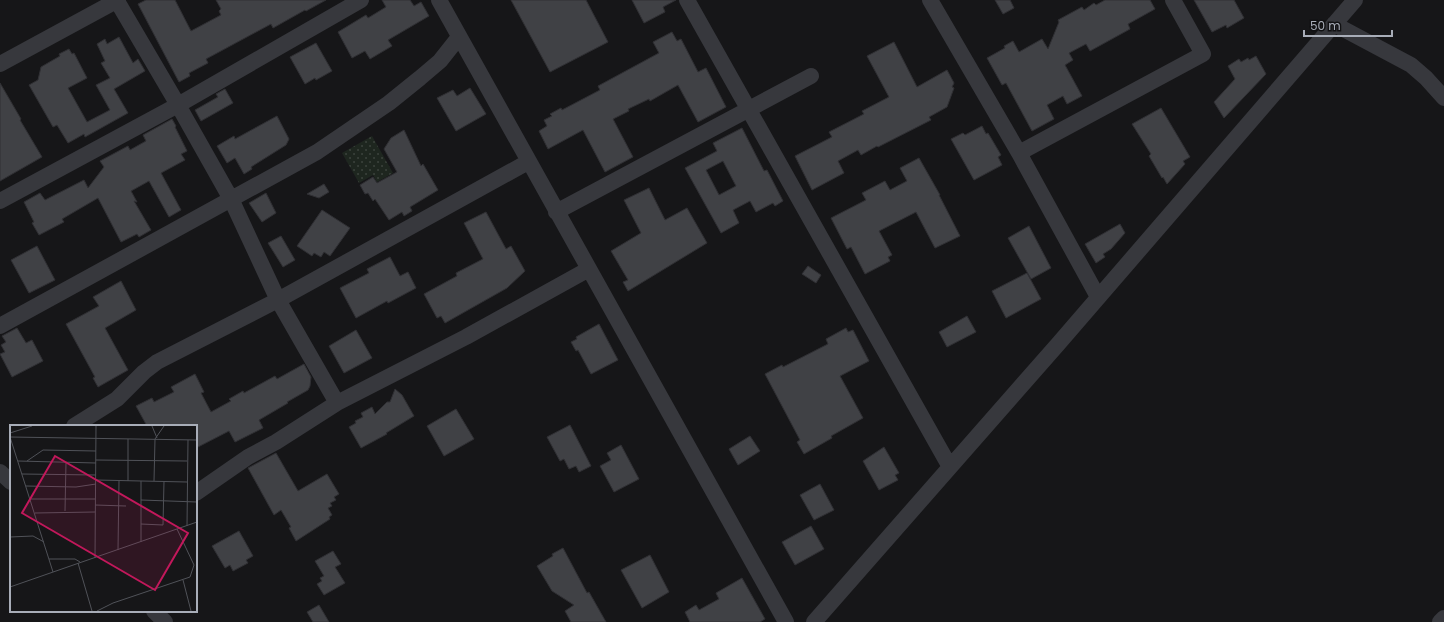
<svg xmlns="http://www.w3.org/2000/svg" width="1444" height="622" viewBox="0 0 1444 622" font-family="Poppins,sans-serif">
	<defs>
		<pattern id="green-dots" width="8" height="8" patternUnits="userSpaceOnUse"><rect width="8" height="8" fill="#1e261f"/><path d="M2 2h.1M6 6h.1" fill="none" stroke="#3c433d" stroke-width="1.8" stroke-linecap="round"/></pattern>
	</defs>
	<rect width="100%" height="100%" fill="#161618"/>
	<path fill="url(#green-dots)" d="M372,136L393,173L377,182L373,175L359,183L342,153Z"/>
	<path fill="#404145" stroke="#303034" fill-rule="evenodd" d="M146,0H175L191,31L221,15L219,11L221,9L216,0H326L306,11L305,10L273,28L271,24L206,59L208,63L189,73L190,76L179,82L138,4Z
		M382,0H410L414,6L421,2L429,16L388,40L392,46L370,59L365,51L352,58L338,32L366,15L368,18L386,7Z
		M511,0H586L608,42L550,72Z
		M632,0H676L663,7L665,12L644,23Z
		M995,0H1010L1014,8L1003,14Z
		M1105,0H1150L1155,9L1128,24L1130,29L1090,51L1086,44L1069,53L1073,60L1065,65L1082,96L1067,104L1063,96L1047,105L1054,119L1032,131L1006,83L1002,85L987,58L1005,48L1004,46L1013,41L1019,52L1042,39L1048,49L1059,22L1058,20L1082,7L1084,10L1094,3L1096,5Z
		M1194,0H1234L1244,18L1227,28L1226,25L1212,32Z
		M672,32L677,41L681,39L698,72L706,68L726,107L698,122L678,85L650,101L649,99L628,109L629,111L613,119L633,157L605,172L583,130L548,149L539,131L547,126L544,120L552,116L550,114L561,108L562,110L600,90L598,86L659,53L653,42Z
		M119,37L133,63L138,59L145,71L114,89L128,113L85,137L84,134L68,143L57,125L53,127L29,85L38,80L41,67L60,56L59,54L69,49L72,54L74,53L87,78L68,88L87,122L110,110L96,85L110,78L101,63L105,61L97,44L105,39L107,44Z
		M894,42L917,87L947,70L954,83L952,87L954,88L947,107L929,117L931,120L878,147L877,146L861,155L858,150L838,161L844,173L812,190L795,156L832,137L829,132L864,114L862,111L889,97L867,56Z
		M316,43L332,71L316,80L315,78L305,84L290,57Z
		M1256,56L1266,74L1224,118L1214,102L1235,79L1228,66L1239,59L1241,62L1248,58L1249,60Z
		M0,83L21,119L20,120L42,157L0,181Z
		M470,88L486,114L456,131L437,98L453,90L457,96Z
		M225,89L233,103L201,121L195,110L218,97L216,94Z
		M1161,108L1190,157L1183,161L1185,164L1167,184L1163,177L1162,178L1149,156L1151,154L1132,124Z
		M277,116L289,139L286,145L251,167L252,169L244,174L235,158L227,163L217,146L234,136L235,139Z
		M172,119L176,126L175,127L187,151L181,154L185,160L161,173L181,210L169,217L149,181L131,191L137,202L134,201L151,230L139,237L137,234L121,242L98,198L62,219L64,222L39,235L32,223L34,222L24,202L40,193L45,200L84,180L88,188L104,167L100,161L128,146L130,150L146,141L143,135Z
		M982,126L986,134L988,133L1001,155L998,157L1002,165L974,180L951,139L963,133L965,135Z
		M742,128L764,171L767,170L783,201L775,206L773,203L756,212L750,201L733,210L739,223L721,233L685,168L717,151L713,143ZM723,161L736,186L719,195L706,170Z
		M404,130L421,166L423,164L438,190L410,207L412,211L404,216L402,212L389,220L375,199L373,201L368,193L365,194L360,185L373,177L377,183L397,172L384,149L391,138Z
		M919,158L940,195H939L960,236L935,248L916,212L879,231L892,255L888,257L890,261L865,274L851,247L847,249L831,218L866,200L862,193L885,181L890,190L907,181L900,168Z
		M324,184L329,192L319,198L307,194Z
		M649,188L665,220L687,208L707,243L628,291L623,282L628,280L611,251L641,233L624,200Z
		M266,193L276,213L262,222L249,203Z
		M322,210L350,228L330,256L324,252L321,257L314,253L312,256L297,246Z
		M486,212L506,249L511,246L525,271L507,288L445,323L441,316L437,318L424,294L457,276L456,273L483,259L464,223Z
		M1120,224L1125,233L1111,249L1103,254L1105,257L1096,263L1085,244Z
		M1029,226L1051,268L1031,279L1008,238Z
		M281,236L295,260L283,267L268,243Z
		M37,246L55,280L29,293L11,260Z
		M390,257L400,276L408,272L416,288L388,303L387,301L356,318L340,288L369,273L367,269Z
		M808,266L821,275L816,283L802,274Z
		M1027,273L1041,299L1006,318L992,291Z
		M121,281L136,310L105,328L128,370L98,387L93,378L95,377L66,324L99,306L93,297Z
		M967,316L976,332L947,347L939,332Z
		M599,324L618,360L591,374L578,350L576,351L571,342L577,339L576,337Z
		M17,328L26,343L32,340L43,361L12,377L0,354L5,352L1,345L6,342L2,336Z
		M846,328L848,332L853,330L869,361L840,376L863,418L831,436L832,438L804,454L797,442L800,440L765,374L782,365L783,367L828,344L826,339Z
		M356,330L372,358L344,373L329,346Z
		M304,364L311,377L310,386L308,390L287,402L288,403L259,420L263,428L235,442L229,431L196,448V426H147L136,406L152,398L154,402L174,392L171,387L195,374L204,392L201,393L211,412L231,401L229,399L243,391L244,393L275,376L277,379Z
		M395,389L402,395L414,416L386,433L387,434L361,448L349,427L356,423L355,421L363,417L361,413L372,407L375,414L387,402H390Z
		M456,409L474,439L444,456L427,426Z
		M570,425L591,466L579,472L576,466L569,469L564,459L560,461L547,437Z
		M750,436L760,451L738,465L729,449Z
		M621,445L639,479L614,492L600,466L611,460L607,453Z
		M884,447L899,473L895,475L898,480L879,490L863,461Z
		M276,453L298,491L327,474L339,494L334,497L336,500L330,503L332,506L328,508L332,515L329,517L330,519L296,541L289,528L291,527L281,510L274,515L248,468Z
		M820,484L834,510L814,520L800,495Z
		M811,526L824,549L795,565L782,542Z
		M239,531L253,556L246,560L248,563L233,571L230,565L225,568L212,546Z
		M563,548L587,593L589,592L606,622H571L565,611L574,605L552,591L537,566L553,556L552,554Z
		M333,551L341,564L335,567L345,583L324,595L317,584L322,581L320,578L324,576L315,561Z
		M650,555L669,592L642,608L621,570Z
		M742,578L765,619L760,622H690L685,612L696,605L699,610L719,599L716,593Z
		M319,605L329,622H313L307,612Z"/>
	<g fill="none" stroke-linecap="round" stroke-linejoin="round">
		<path stroke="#37383d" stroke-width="16" d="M439,0L786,622
			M687,0L950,467
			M930,0L1019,153L1098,297
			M117,1L178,105L231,199L278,300L337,403
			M1334,24L1411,65L1426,78L1444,98
			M0,64L118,0
			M1019,153L1203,54L1173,0
			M0,201L178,105L361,0
			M556,212L811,76
			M0,326L317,152L389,103L420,78L440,61L459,37
			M74,426L117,399L144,372L157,362L278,300L528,162
			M0,472L11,482
			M196,493L248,457L276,442L337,403L466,337L589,269
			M154,611L165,622
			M814,622L1059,343L1355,0
			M1440,622L1444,618"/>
	</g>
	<g transform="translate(10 425)">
		<rect width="187" height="187" fill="#161618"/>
		<path fill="none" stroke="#505258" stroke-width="1" d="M142,1L147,13M0,8L22,1M0,12L187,15M0,12L43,147M86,35L177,36M8,36L86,38M17,36L33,25L86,26M12,49L86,50M86,55L177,57M118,56V14M144,56L145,14L154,1M16,61L66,62L86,59M20,74H85M131,75L187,77M85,80L116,81M55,86L56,37M25,88L85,87M131,99L153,100L154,56M177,101L178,15M0,112L23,111L34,117M131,117V56M108,125L109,56M85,133L86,1M39,134H65L70,137M68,138L82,186M173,155L181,186M0,162L187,97M87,186L103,178L180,152L184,140L167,104"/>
		<path fill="#c2185b" fill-opacity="0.15" stroke="#c2185b" stroke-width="2" d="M45,31L178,108L145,165L12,88Z"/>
		<rect width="187" height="187" fill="none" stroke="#a8adb8" stroke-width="2"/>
	</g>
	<path d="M1304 30v6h88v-6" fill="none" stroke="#a8adb8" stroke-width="2"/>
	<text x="1310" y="30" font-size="12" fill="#a8adb8" stroke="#111113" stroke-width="3" paint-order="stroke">50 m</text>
</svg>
